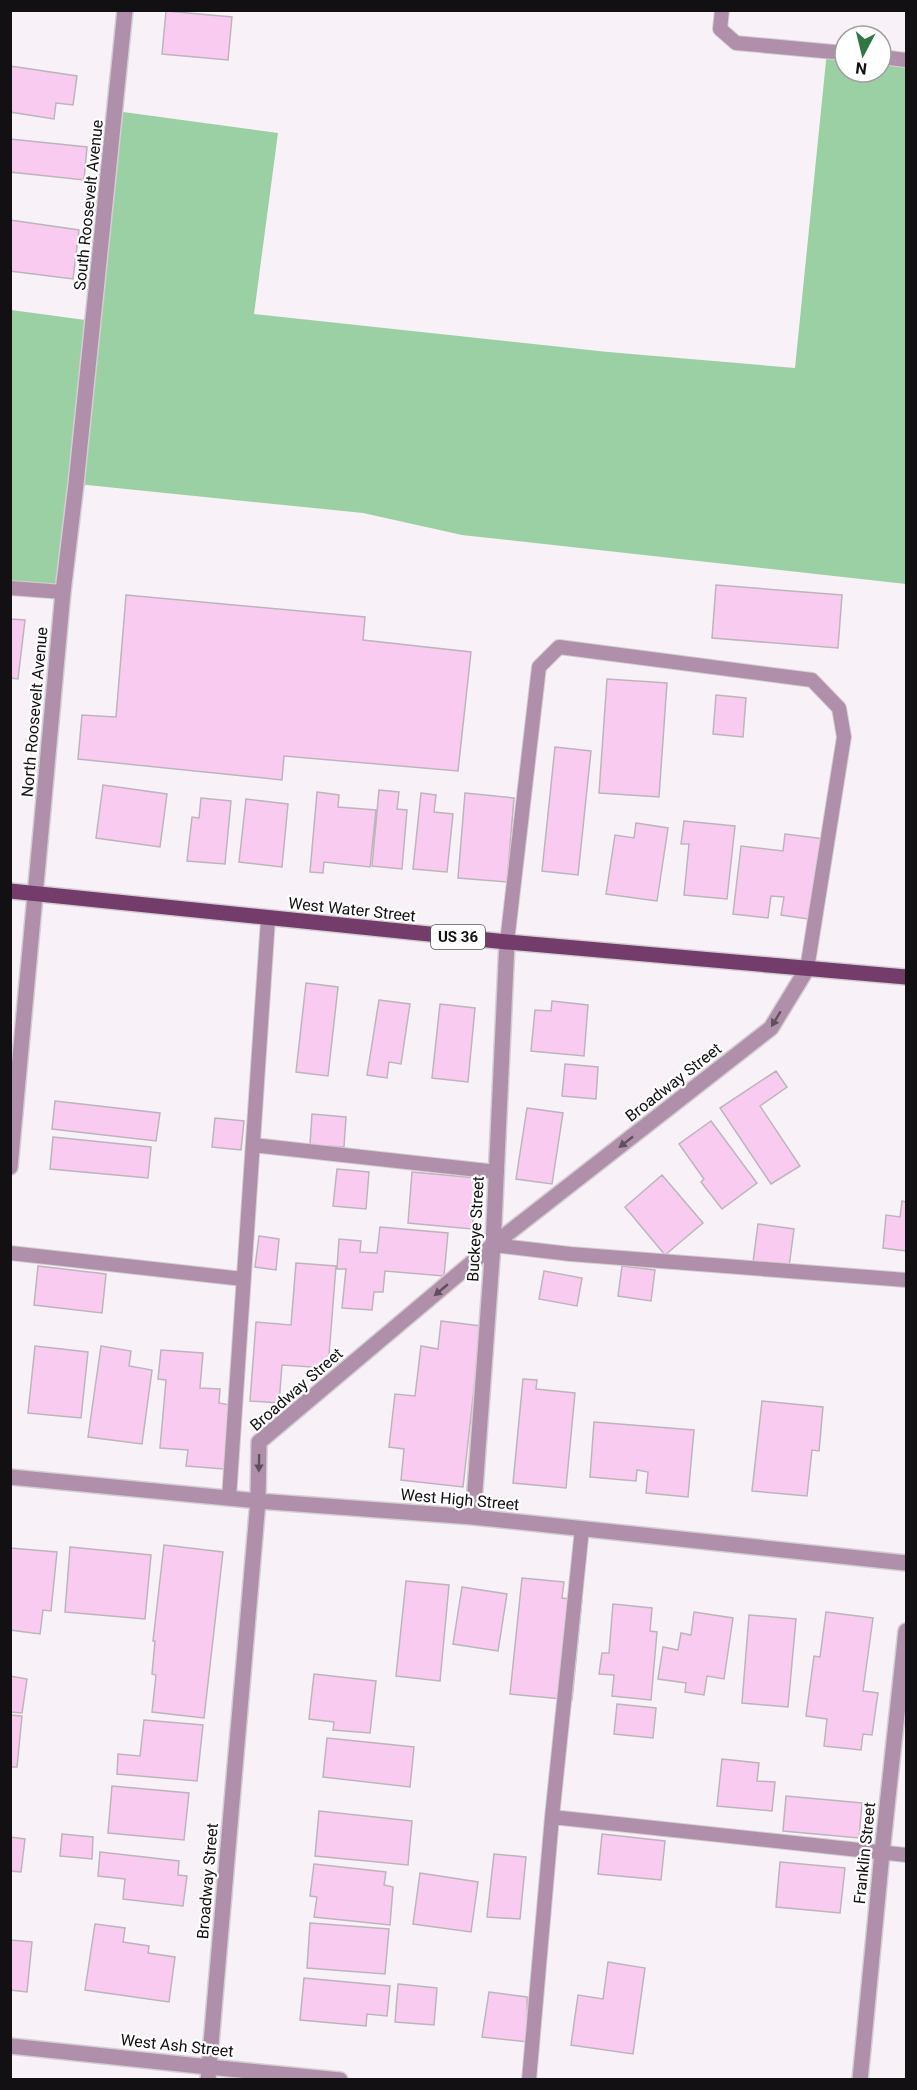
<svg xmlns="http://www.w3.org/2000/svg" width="917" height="2090" viewBox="0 0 917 2090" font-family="Roboto,sans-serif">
	<rect width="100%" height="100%" fill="#f9f1f8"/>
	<path fill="#9bd0a5" d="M827,51L845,53V72H881V57L906,60V584L462,535L363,513L77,484L63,592L11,588V310L93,321L116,111L278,133L254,314L608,352L795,368Z"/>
	<path fill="#facbf1" stroke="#bdb5bb" stroke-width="1.5" d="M166,11L232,17L228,60L162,54Z
		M10,66L77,76L73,105L56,103L54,119L10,112Z
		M10,139L87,147L84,180L10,172Z
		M10,220L79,230L73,279L10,271Z
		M716,585L842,595L838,648L712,638Z
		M126,595L365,617L363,640L471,652L458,771L284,756L282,780L78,759L82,715L116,717Z
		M10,619L25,620L18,679L10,678Z
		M607,679L667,683L659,797L599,793Z
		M716,695L746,698L743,737L713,734Z
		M555,747L591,751L578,875L542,871Z
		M103,785L167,794L160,847L96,838Z
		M379,790L399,792L397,809L407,810L402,869L372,866Z
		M317,792L339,795L338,807L376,810L370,867L324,862L323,873L310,872Z
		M421,793L436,795L434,812L453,814L447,872L413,869Z
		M465,793L514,798L507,882L458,878Z
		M201,798L231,801L225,864L187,861L192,817L199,818Z
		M246,799L288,804L282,867L239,862Z
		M684,821L735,826L727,899L684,895L689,844H681Z
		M636,823L668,828L657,901L606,894L615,835L634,838Z
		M785,834L825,839L815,920L781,915L784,897L771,896L768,918L733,914L741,846L783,851Z
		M306,983L338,987L328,1076L296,1072Z
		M379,1000L410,1004L401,1064L389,1062L387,1078L367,1075Z
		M552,1001L588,1005L584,1056L531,1051L535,1010L551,1011Z
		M440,1004L475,1008L468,1082L432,1078Z
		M565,1064L598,1067L596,1099L562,1096Z
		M776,1071L787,1087L760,1106L800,1166L771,1184L720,1108Z
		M55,1101L160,1113L156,1141L52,1129Z
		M527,1108L563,1113L552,1184L516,1179Z
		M312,1114L346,1117L344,1147L310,1145Z
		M215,1118L244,1121L241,1150L212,1147Z
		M711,1121L757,1183L722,1209L701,1182L704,1179L679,1144Z
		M53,1137L151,1147L148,1178L50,1169Z
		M337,1169L369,1172L366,1209L333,1206Z
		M412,1172L477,1178L472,1229L408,1223Z
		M662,1175L703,1223L665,1255L625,1207Z
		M902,1201L906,1202V1251L883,1248L886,1215L900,1217Z
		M758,1224L794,1229L789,1267L753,1262Z
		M380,1227L448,1233L444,1276L385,1271L383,1292H374L372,1310L342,1308L346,1269H337L339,1239L361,1241L360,1252L377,1253Z
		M259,1236L279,1239L276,1270L255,1267Z
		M296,1263L336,1266L328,1368L282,1365L279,1403L250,1401L256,1322L291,1325Z
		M38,1266L106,1274L102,1313L34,1305Z
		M622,1266L655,1270L651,1301L618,1296Z
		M544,1271L582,1278L577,1306L539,1299Z
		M441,1321L481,1326L463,1487L401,1480L404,1449L389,1447L395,1394L415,1396L421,1346L438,1349Z
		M35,1346L88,1352L81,1418L28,1413Z
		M101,1346L131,1351L129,1366L152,1370L142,1444L88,1437Z
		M161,1350L203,1353L200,1388L220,1389L219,1403L230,1405L224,1469L186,1466L188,1450L160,1448L166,1380L158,1379Z
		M523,1379L537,1380L536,1389L575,1393L566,1488L513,1483Z
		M762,1401L823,1407L819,1451L812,1450L807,1496L752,1491Z
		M594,1422L694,1430L688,1497L646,1493L648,1472L637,1470L636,1481L590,1477Z
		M164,1545L223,1552L204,1718L152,1712L156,1675L152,1674L155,1641H153Z
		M70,1547L151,1555L145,1619L65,1612Z
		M10,1548L57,1552L51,1611L43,1610L40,1634L10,1630Z
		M522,1578L564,1582L562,1598L582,1600L572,1700L510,1694Z
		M406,1581L449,1585L440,1681L396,1676Z
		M462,1587L507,1594L498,1651L453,1644Z
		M613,1604L652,1608L650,1631L657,1632L651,1700L612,1696L614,1675L599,1674L602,1653H609Z
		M694,1612L733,1618L724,1679L707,1676L704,1695L685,1692L686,1683L658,1679L663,1647L678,1650L681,1633L691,1635Z
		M826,1612L873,1618L863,1691L878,1693L872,1735L863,1734L861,1750L824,1746L827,1719L806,1716L814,1656L820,1657Z
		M749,1615L796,1619L788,1707L742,1703Z
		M314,1674L376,1681L370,1733L333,1730L334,1722L309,1719Z
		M10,1676L27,1679L22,1713L10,1712Z
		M617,1704L656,1708L653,1738L614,1734Z
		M10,1715L22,1716L17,1767H10Z
		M144,1720L203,1725L197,1781L117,1774L118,1754L140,1756Z
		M327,1738L414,1747L410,1787L323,1777Z
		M722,1759L759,1763L757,1781L775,1782L772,1811L717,1806Z
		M112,1786L189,1793L184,1840L108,1833Z
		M786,1796L862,1803L859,1838L783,1831Z
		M319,1811L412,1821L408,1865L315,1856Z
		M62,1834L93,1837L92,1859L60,1856Z
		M602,1834L665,1841L661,1880L598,1874Z
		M10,1837L25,1839L21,1872L10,1871Z
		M100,1852L179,1861L178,1875L187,1876L183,1906L123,1899L125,1879L98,1876Z
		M494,1854L526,1857L520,1919L487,1917Z
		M780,1862L845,1868L840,1913L776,1907Z
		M314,1864L386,1872L384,1885L393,1887L390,1925L314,1917L317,1897L310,1896Z
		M420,1873L478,1882L471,1932L413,1924Z
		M310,1923L389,1929L385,1974L307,1968Z
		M95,1924L125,1928L123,1942L149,1946L148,1953L175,1957L169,2002L85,1990Z
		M10,1940L32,1942L27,1992L10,1990Z
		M608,1962L645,1968L633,2054L571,2045L578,1995L603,1999Z
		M304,1978L390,1986L387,2016L367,2014L366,2026L300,2020Z
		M398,1984L437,1988L434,2025L395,2022Z
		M489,1992L527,1997L528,2042L482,2037Z"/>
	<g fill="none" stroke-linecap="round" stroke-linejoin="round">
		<g stroke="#d4cdd3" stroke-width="16">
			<path id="service" d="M722,10L720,29L736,43L845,53
				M881,57L906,60
				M10,588L63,592
				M507,942L539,667L559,647L812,680L839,708L844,737L807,969
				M253,1145L497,1172
				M493,1245L570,1254L906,1280
				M10,1253L243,1279
				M229,1498L268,919
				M552,1817L906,1855
				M529,2080L552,1817L582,1529"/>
		</g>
		<g stroke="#d4cdd3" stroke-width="18">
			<path id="minor" d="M10,1167L63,592L76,484L125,10
				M10,1477L258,1501L473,1517L906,1563
				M473,1517L493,1245L507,942
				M340,2080L209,2067L258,1501L259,1442L493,1245L771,1028L807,969
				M860,2080L882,1853L906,1631"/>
		</g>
		<g stroke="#d4cdd3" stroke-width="18">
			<path id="tertiary" d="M10,2046L209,2067L208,2080"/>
		</g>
		<g stroke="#d4cdd3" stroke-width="18">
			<path id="primary" d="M10,891L507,942L906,977"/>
		</g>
		<use href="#service" stroke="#af8faa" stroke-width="14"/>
		<use href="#minor" stroke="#af8faa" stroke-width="15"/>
		<use href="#tertiary" stroke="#af8faa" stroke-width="15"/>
		<use href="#primary" stroke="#733c6b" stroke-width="15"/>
	</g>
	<defs><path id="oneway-solid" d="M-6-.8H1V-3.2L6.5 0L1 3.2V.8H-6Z" transform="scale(1.5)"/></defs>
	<g fill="#60505e">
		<use href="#oneway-solid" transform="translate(776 1019) rotate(121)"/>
		<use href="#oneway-solid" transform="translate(626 1142) rotate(142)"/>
		<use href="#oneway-solid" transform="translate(441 1290) rotate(140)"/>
		<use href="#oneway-solid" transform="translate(259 1463) rotate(91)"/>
	</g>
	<g text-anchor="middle" stroke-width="4.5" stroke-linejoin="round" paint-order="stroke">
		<rect fill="#fff" stroke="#595859" stroke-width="1.5" x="431" y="925" width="54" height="24" rx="4.5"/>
		<g font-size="15" font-weight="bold" fill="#121012">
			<text x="458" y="942">US 36</text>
		</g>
		<g font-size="16" fill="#121012" stroke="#fff">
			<text transform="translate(88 205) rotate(-84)" y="6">South Roosevelt Avenue</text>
			<text transform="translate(34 712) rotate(-85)" y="6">North Roosevelt Avenue</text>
			<text transform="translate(352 909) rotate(6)" y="6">West Water Street</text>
			<text transform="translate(673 1082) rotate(-38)" y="6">Broadway Street</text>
			<text transform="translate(475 1229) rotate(-87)" y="6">Buckeye Street</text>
			<text transform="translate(296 1389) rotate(-41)" y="6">Broadway Street</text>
			<text transform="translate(460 1499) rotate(5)" y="6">West High Street</text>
			<text transform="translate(864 1853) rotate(-84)" y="6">Franklin Street</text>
			<text transform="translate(207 1881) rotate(-85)" y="6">Broadway Street</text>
			<text transform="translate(177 2045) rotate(6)" y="6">West Ash Street</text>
		</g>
	</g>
	<rect width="917" height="2090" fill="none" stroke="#121012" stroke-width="24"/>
	<g transform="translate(863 54) rotate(187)"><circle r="28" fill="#ffffff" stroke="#a09fa0" stroke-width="1.5"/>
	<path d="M0-4.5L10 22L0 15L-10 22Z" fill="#307743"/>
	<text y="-9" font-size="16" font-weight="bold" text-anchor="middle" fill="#121012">N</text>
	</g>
</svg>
